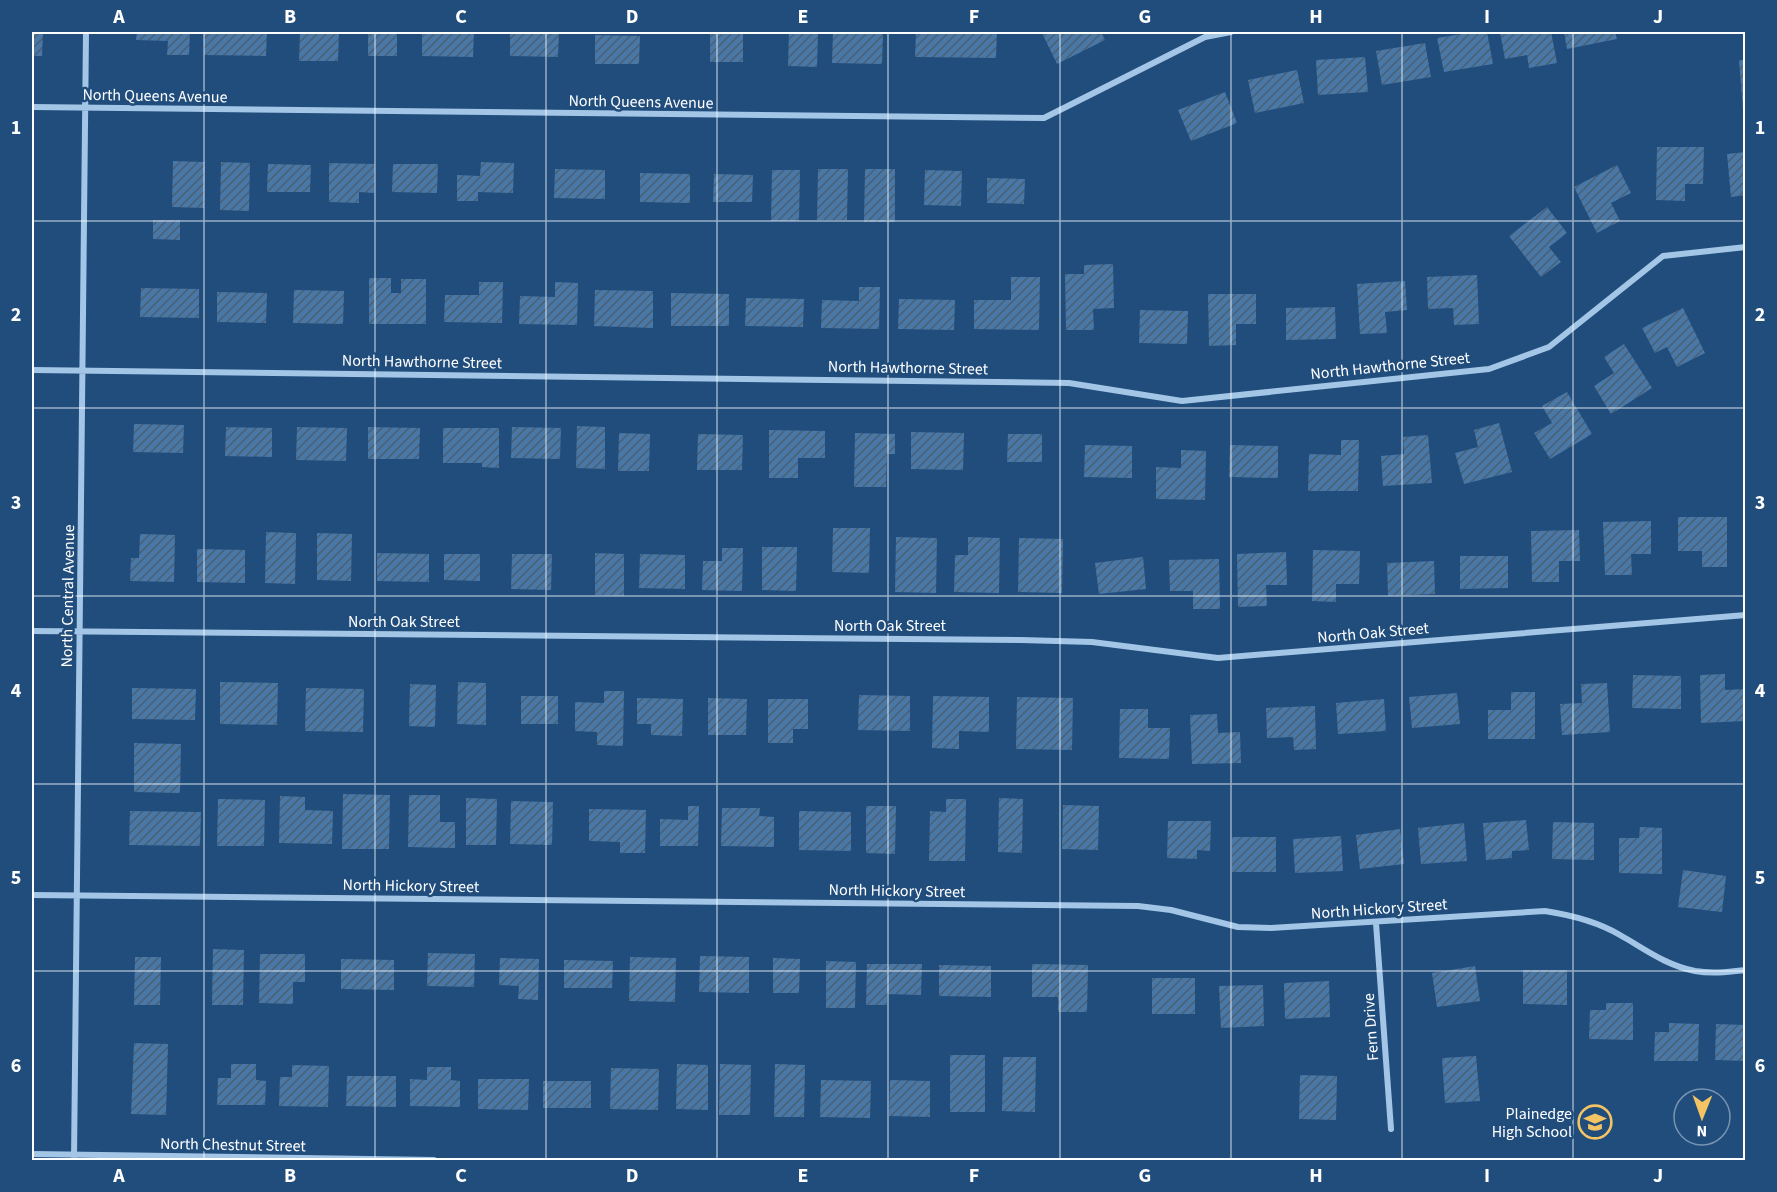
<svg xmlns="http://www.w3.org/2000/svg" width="1777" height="1192" viewBox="0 0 1777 1192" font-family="'Source Sans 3',sans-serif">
	<defs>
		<pattern id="building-hatch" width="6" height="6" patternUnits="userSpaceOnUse" patternTransform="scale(1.5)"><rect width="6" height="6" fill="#4977a6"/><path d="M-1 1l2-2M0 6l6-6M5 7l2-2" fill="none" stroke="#4b5f74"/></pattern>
	</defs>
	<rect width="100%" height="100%" fill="#204d7c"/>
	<path fill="url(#building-hatch)" d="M32,32H43L42,56H32Z
		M137,32H190L189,55H167L168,41L136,40Z
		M204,32H267L266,56L204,55Z
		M300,32H339L338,61H299Z
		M368,32H397V56H368Z
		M422,32H474L473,57L422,56Z
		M510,32H559L558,57L510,56Z
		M710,32H743V62H710Z
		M789,32H818L817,67L788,66Z
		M833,32H883L882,64L832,63Z
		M916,32H997L996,58L915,57Z
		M1046,32H1101L1105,40L1057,64L1042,33Z
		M1474,32H1487L1493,64L1444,72L1437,38Z
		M1500,32H1551L1557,63L1529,68L1527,55L1505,59Z
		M1564,32H1615L1617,39L1567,49Z
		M595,35L640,36L639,64H595Z
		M1425,43L1431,77L1382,85L1376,51Z
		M1365,57L1368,92L1318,95L1316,60Z
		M1739,60H1746V109L1743,110Z
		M1297,70L1304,103L1255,113L1248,80Z
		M1225,92L1237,123L1191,141L1178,110Z
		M1657,147H1704L1703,184H1685V201L1656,200Z
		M1746,152V195L1731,197L1727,154Z
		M173,161L205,162L204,208L172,207Z
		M221,162L250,163L249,211L220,210Z
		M481,162L514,163L513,193L478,192V201H457V175L480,176Z
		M329,163L375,164L374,193L359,192V203L329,202Z
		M268,164L311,165L310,192H267Z
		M393,164H438L437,193L392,192Z
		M1617,165L1631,193L1611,203L1620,221L1597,233L1574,187Z
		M555,169L605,170V199L554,198Z
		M818,169H848L847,220H817Z
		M865,169H895V222H864Z
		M772,170H800L799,221H771Z
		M925,170L962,171L961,206L924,205Z
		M640,173L690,174V203L640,202Z
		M714,174L753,175L752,202H713Z
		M987,178L1025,179L1024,204L987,203Z
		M1547,207L1567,233L1549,247L1561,262L1541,277L1509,236Z
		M153,220H180V240L153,239Z
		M1113,264L1114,308L1093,309L1094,330H1066L1065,274H1084V265Z
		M1477,275L1479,324L1454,325L1453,308L1428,309L1427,277Z
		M1011,277H1040L1039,330L974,329V300H1011Z
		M369,278H391V293H401V279H426V324H369Z
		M1405,281L1407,310L1385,312L1387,333L1360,334L1357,284Z
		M479,282H503L502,323L444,322L445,295H479Z
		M555,282L578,283L577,325L519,324L520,296L555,297Z
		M859,287H880L879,329L821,328L822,300L859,301Z
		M141,288L199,289V318L140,317Z
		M294,290L344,291L343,324L293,323Z
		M595,290L653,291V328L594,326Z
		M217,292L267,293L266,323L217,322Z
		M671,293L729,294V326H671Z
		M1208,294H1256V324H1236V345L1209,346Z
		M746,298L804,299L803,327L745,326Z
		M899,299L955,300L954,330L898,329Z
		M1335,307L1336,339L1286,340V308Z
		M1683,308L1705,353L1677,367L1667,347L1655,353L1642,328Z
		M1140,310L1188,311L1187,344L1139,343Z
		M1624,344L1652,388L1611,414L1594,386L1614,373L1604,357Z
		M1567,392L1592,434L1550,459L1534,433L1552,423L1542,406Z
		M1499,423L1512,472L1464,484L1455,453L1478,447L1474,430Z
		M134,424L184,425L183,453L133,452Z
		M577,426L605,427V469L576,468Z
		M226,427L272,428V457L225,456Z
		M297,427L347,428L346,461L296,460Z
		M368,427L420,428L419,459H368Z
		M512,427L561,428L560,459L511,458Z
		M443,428H499V468L482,467V463H443Z
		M769,430L825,431V458H798V478H769Z
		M911,432L964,433L963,470L911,469Z
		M619,433L650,434L649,471H618Z
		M855,433L895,434V454H887L886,487H854Z
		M698,434L743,435L742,470H697Z
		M1008,434H1042V462H1007Z
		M1428,435L1432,483L1383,486L1381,456L1404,454L1403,437Z
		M1341,440H1359L1358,491H1308L1309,454L1341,455Z
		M1085,445L1132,446V478L1084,477Z
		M1230,445L1278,446V478L1229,477Z
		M1181,450L1206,451L1205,500L1156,499V467L1181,468Z
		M1678,517H1727V567H1702V551H1678Z
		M1651,521V554H1631L1632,575H1605L1603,522Z
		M833,528H870L869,573L832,572Z
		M1579,530L1580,561H1559V582H1532L1531,531Z
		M266,532L296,533L295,584L265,583Z
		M317,533L352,534L351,581L317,580Z
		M140,534L175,535L174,582L130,581L131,558H139Z
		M896,537L937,538L936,593L895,592Z
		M968,537L1000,538L999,593L954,592L955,555H968Z
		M1019,538L1063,539L1062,593L1018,592Z
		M762,547H797L796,591L762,590Z
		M722,548H743L742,591L702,590L703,561H722Z
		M197,549L245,550V583L197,582Z
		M1313,550L1360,551L1359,584H1336V602L1312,601Z
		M1286,552L1287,585H1266L1267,606L1238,607L1237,554Z
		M377,553L429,554V582L377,581Z
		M595,553L624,554V596L595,595Z
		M444,554H480V581L444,580Z
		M512,554H552L551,590L511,589Z
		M640,554L685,555V589L639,588Z
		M1460,556H1508V588L1460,589Z
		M1143,557L1146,589L1099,594L1095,563Z
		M1219,559L1220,609H1193V591H1170L1169,560Z
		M1434,561L1435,594L1388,596L1387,563Z
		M1725,674V690L1746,689V721L1701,723L1700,675Z
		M1633,675L1681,676V709L1632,708Z
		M220,682L278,683L277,725L220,724Z
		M458,682L486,683V725L457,724Z
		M1607,683L1610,732L1562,735L1560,704L1582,703L1581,684Z
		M410,684L436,685L435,727L409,726Z
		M132,688L196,689L195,720L132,719Z
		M306,688L364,689L363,732L305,731Z
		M604,691H624L623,746L597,745V732L575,731V702L604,703Z
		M1511,692H1535V739H1488V710H1511Z
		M1457,693L1460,724L1412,728L1409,697Z
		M859,695L910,696V731L858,730Z
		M521,696H558V724H521Z
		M933,696L989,697V732L959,731V749L932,748Z
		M1017,697L1073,698L1072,750L1016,749Z
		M637,698L683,699L682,736L651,735V724H637Z
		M708,698L747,699L746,735H708Z
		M768,699H808V729H793V743H768Z
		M1384,699L1386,731L1338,734L1336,703Z
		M1315,706L1316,749L1294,750L1293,737L1267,738L1266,708Z
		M1120,709H1148V728H1170L1169,759L1119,758Z
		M1217,714L1218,733L1240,732L1241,763L1192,764L1190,715Z
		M134,743L181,744L180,793L134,792Z
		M343,794L390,795L389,849H342Z
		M409,795H440V822H455V848L408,847Z
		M280,796L305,797V810L333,811L332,844L279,843Z
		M466,798L497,799L496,845H466Z
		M999,798L1023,799L1022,853L998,852Z
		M218,799L265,800L264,846H217Z
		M946,799H966L965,861H929L930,811L946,812Z
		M511,801L553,802L552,845L510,844Z
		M1063,805L1099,806L1098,850L1062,849Z
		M688,806H699L698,846H660V819L688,820Z
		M866,806H896L895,854L866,853Z
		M722,808H760L759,816L774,817V847L721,846Z
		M589,809L646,810L645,853H620V842L589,841Z
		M130,811L201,812L200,846L129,845Z
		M799,811L851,812V851L799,850Z
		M1526,820L1529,850L1512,851V858L1486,860L1483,823Z
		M1168,821H1211L1210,851L1197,850V859L1167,858Z
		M1553,822L1594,823V860L1552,859Z
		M1464,823L1467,861L1421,864L1418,828Z
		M1640,827L1662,828V874L1619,873V838H1639Z
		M1400,829L1404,864L1360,869L1356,835Z
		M1341,836L1343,871L1295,873L1293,839Z
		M1232,837H1276V872H1232Z
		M1683,870L1726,876L1722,912L1678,907Z
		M213,949L244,950L243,1005H212Z
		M428,953L475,954L474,987L427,986Z
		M260,954H305V982H293V1004L259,1003Z
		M700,956L749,957V993L699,992Z
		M135,957H161L160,1005H134Z
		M630,957L676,958L675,1002L629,1001Z
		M500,958L539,959L538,1000L518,999L519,986L499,985Z
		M773,958L800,959L799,993H773Z
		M341,959L394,960V990L341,989Z
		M564,960L613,961L612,988H564Z
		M826,961L856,962L855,1008H826Z
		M867,964H922L921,995L887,994V1005H866Z
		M1032,964L1088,965L1087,1012H1058V997H1032Z
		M939,965L991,966V997L939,996Z
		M1475,966L1480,1001L1437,1007L1432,973Z
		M1523,970H1567V1005L1523,1004Z
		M1152,978H1195V1014H1152Z
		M1329,981L1330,1017L1285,1019L1284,983Z
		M1263,985L1264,1026L1221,1028L1219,986Z
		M1606,1003H1633V1040L1589,1039L1590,1010H1606Z
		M1669,1023L1699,1024L1698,1061H1654L1655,1032H1669Z
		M1716,1024L1746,1025V1061L1715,1060Z
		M134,1043L168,1044L166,1115L131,1114Z
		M950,1055H985V1112H950Z
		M1476,1056L1480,1101L1445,1103L1442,1058Z
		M1003,1057H1036L1035,1112L1002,1111Z
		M231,1064H256V1080L266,1081L265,1105H217L218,1078H231Z
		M677,1064L708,1065V1110L676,1109Z
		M720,1064L751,1065L750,1115H719Z
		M775,1064L805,1065L804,1117H774Z
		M292,1065L329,1066L328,1107L279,1106L280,1077H292Z
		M427,1067H451V1080L460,1081V1107L410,1106V1079L427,1080Z
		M611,1068L659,1069L658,1110L610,1109Z
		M1300,1075L1337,1076L1336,1120L1299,1119Z
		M347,1076H396V1107L346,1106Z
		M478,1079H529L528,1110L478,1109Z
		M821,1080L871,1081L870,1118L820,1117Z
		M890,1080L930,1081V1117L889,1116Z
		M543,1081H591V1108H543Z"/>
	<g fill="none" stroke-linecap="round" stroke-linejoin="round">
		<path stroke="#a3c5e6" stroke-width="6" d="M32,107L1044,118L1205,37L1231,32
			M32,370L1069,383L1182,401L1489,369L1549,347L1663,256L1746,247
			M32,631L1021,640L1092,642L1218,658L1746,615
			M32,895L1138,906L1171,910L1238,927L1271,928L1545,911C1571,915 1598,922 1620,935C1645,949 1665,965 1695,971C1712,974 1728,972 1746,970
			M1376,923L1391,1129
			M32,1154L434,1160
			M74,1160L86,32"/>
	</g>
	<path fill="none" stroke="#fff" stroke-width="1.5" stroke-opacity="0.55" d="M204,32V1160M375,32V1160M546,32V1160M717,32V1160M888,32V1160M1060,32V1160M1231,32V1160M1402,32V1160M1573,32V1160M32,221H1746M32,408H1746M32,596H1746M32,784H1746M32,971H1746"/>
	<defs>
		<g id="school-ring" transform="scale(1.725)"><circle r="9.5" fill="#204d7c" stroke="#f3c364" stroke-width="1.5"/><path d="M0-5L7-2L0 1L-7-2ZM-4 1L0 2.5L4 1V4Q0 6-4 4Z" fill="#f3c364"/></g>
	</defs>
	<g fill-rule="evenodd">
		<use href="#school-ring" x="1595" y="1122"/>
	</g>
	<g text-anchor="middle" stroke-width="5" stroke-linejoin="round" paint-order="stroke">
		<g font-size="16" fill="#fff" stroke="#204d7c">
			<text transform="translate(155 95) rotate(1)" y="6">North Queens Avenue</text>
			<text transform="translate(641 101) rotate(1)" y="6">North Queens Avenue</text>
			<text transform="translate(422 361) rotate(1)" y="6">North Hawthorne Street</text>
			<text transform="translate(1390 365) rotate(-6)" y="6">North Hawthorne Street</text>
			<text transform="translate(908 367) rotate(1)" y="6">North Hawthorne Street</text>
			<text transform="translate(67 596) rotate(-89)" y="6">North Central Avenue</text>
			<text x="404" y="627">North Oak Street</text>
			<text x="890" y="631">North Oak Street</text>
			<text transform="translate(1373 632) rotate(-5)" y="6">North Oak Street</text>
			<text transform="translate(411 885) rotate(1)" y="6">North Hickory Street</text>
			<text transform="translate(897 890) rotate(1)" y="6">North Hickory Street</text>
			<text transform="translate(1379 908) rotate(-4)" y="6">North Hickory Street</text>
			<text transform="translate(1370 1027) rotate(-94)" y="6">Fern Drive</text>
			<text transform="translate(233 1144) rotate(1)" y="6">North Chestnut Street</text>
		</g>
		<g font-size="16" fill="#fff" stroke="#204d7c" text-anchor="end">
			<text x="1572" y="1119">Plainedge<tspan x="1572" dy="18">High School</tspan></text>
		</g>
	</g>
	<rect width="1777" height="1192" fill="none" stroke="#204d7c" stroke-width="66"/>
	<g transform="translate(1702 1117) rotate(181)"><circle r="28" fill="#204d7c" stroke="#7994b0" stroke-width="1.5"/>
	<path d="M0-4.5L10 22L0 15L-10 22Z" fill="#f3c364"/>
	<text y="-9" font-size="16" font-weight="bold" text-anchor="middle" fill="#ffffff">N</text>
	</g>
	<rect x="33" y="33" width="1711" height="1126" fill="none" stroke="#fff" stroke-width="2"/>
	<g font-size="20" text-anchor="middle" font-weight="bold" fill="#fff">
		<text x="119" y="23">A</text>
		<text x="290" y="23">B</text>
		<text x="461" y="23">C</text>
		<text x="632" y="23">D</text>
		<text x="803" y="23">E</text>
		<text x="974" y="23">F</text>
		<text x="1145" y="23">G</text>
		<text x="1316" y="23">H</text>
		<text x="1487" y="23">I</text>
		<text x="1658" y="23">J</text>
		<text x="16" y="134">1</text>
		<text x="1760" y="134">1</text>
		<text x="16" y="321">2</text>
		<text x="1760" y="321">2</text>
		<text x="16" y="509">3</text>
		<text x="1760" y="509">3</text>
		<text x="16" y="697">4</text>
		<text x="1760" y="697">4</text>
		<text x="16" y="884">5</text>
		<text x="1760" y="884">5</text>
		<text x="16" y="1072">6</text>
		<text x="1760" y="1072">6</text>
		<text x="119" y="1182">A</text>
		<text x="290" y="1182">B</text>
		<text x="461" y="1182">C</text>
		<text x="632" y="1182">D</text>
		<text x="803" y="1182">E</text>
		<text x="974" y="1182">F</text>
		<text x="1145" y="1182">G</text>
		<text x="1316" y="1182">H</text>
		<text x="1487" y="1182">I</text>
		<text x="1658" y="1182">J</text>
	</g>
</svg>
